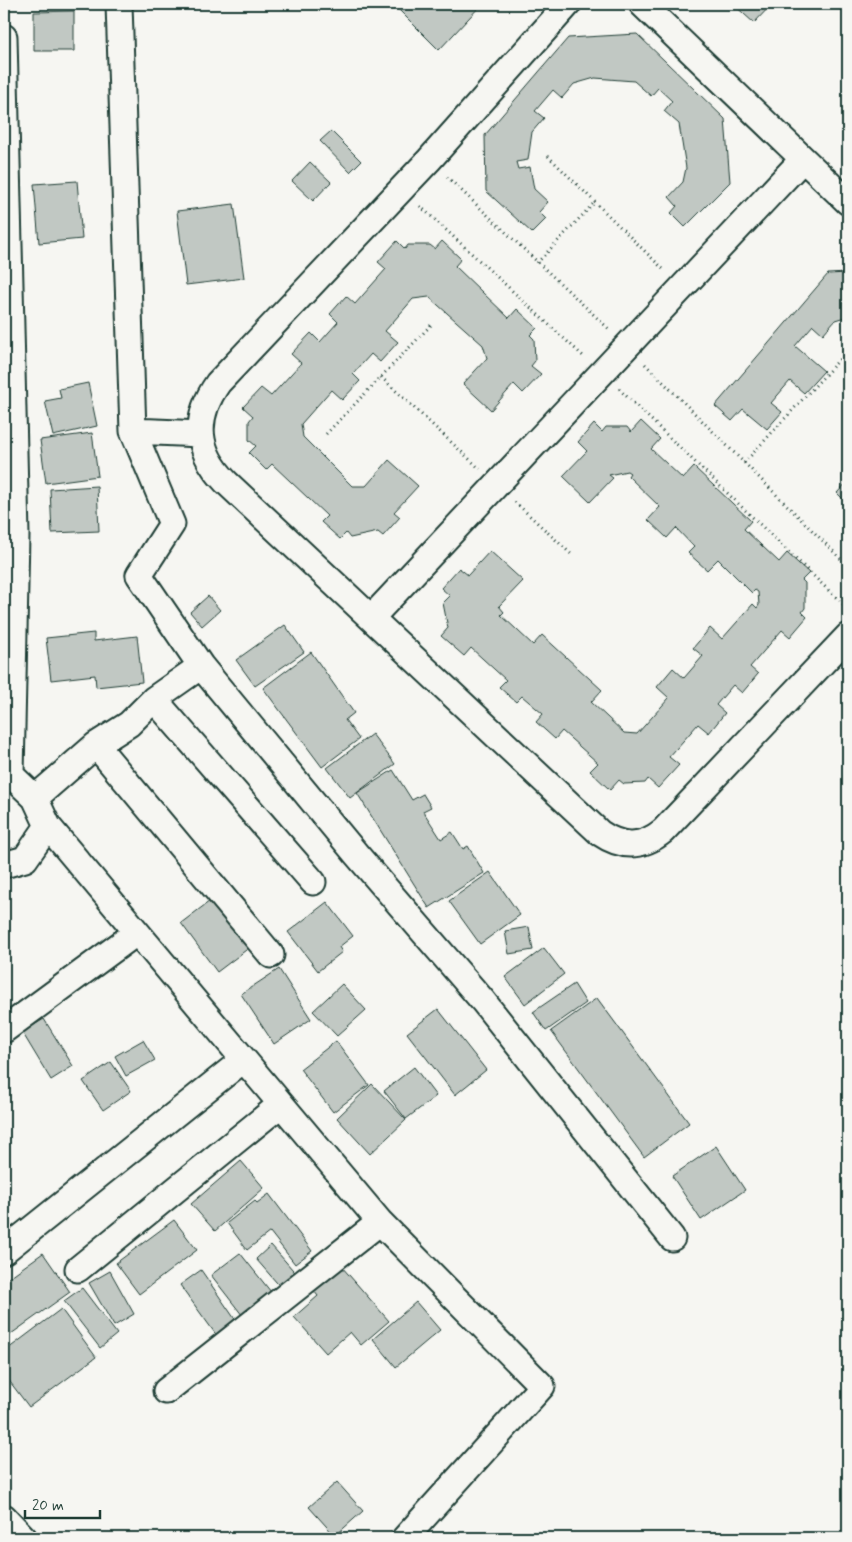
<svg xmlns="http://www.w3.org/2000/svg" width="852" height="1542" viewBox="0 0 852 1542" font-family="Mynerve,sans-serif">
	<rect width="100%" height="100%" fill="#f6f6f2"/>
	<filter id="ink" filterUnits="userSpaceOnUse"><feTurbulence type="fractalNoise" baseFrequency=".02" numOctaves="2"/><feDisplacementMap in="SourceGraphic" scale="10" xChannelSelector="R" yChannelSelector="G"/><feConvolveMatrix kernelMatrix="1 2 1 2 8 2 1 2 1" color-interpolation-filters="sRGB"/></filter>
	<g filter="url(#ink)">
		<path fill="#c1c8c3" stroke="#1f3d34" d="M393,4H482L439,50Z
			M733,4H772L754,23Z
			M74,11V51H34V12Z
			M637,34L725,119L730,182L685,227L671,213L677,206L669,197L683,182L686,168L679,124L664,111L672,101L658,88L651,96L634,81L595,78L574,84L562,98L553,90L535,111L544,118L532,132L528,160L516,162L518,169L530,167L534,189L548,202L539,212L546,219L532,233L486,191L485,135L568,38Z
			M331,131L361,161L350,172L320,141Z
			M310,162L331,182L313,201L292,181Z
			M77,181L82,239L39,243L34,184Z
			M234,204L244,278L186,285L177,211Z
			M397,241L405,249L408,245H430L435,249L442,241L461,259L455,266L509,318L517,309L537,328L530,335L534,339L535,361L531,366L541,374L523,393L514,384L491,410L463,384L487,358L483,345L429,297L413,299L385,331L398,342L380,362L371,354L353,374L360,381L342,400L331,390L301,424L303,437L352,486H366L389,460L418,486L394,512L400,517L383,536L378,532L350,538L346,533L340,539L321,522L327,516L272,464L266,470L249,453L256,446L249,440V421L253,416L243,407L261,388L271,396L301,363L291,354L311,333L320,342L338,322L330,314L346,296L355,304L386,269L378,262Z
			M848,273V316L835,320L823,334L813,325L795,346L824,371L804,393L790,381L771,403L782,412L767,429L743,409L732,421L715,406L828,274Z
			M88,383L97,426L53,436L45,401L61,398L59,389Z
			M641,421L660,439L651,449L683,479L694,467L751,521L744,529L779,562L787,553L809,573L802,580L805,583V608L802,612L807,617L790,637L782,630L750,667L758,674L742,693L733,685L716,705L725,713L709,733L698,724L669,757L679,765L658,788L648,779L645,783L624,784L619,780L610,790L590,771L598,763L562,731L555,739L536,722L543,714L522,696L516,702L499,687L506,680L471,648L464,656L441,636L448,628L443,603L450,596L441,588L459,568L468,575L490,551L523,581L499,606L504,612L501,615L533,645L542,635L602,690L591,702L624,733L637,734L669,698L657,687L673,668L684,678L703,656L693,648L710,628L722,639L753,604L757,608L759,605L758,592L755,590L752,593L718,559L707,570L688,553L694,547L676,528L667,538L648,520L660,507L628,476L630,473L627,471L609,475L613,478L590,502L563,476L587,451L578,442L594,424L602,432L606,427H627L631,432Z
			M92,433L98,476L46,483L40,440Z
			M848,481V504L837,493Z
			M97,486L99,531L52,533L50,489Z
			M208,596L220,610L202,626L190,612Z
			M285,625L304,652L255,686L236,660Z
			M94,633V641L137,636L142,682L96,687L95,675L51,680L46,638Z
			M311,652L354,713L345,720L359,739L322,767L263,688Z
			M372,734L395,764L350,798L327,768Z
			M393,770L412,800L423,794L431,807L423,811L441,839L452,832L463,849L468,846L484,873L429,908L357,793Z
			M490,872L520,915L480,944L449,901Z
			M214,898L254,944L217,972L181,923Z
			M327,902L353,936L339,947L342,952L318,971L288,932Z
			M529,927L533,950L509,954L505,931Z
			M544,948L564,974L525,1004L505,977Z
			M279,969L311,1019L274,1044L241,994Z
			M342,984L366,1010L337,1036L313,1011Z
			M574,984L586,1003L546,1031L533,1012Z
			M597,998L689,1123L644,1157L551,1031Z
			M438,1009L486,1070L455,1095L407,1033Z
			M44,1019L73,1066L51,1080L22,1032Z
			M143,1040L155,1060L126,1076L115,1056Z
			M336,1041L369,1085L333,1112L300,1069Z
			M111,1062L131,1091L103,1110L83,1081Z
			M414,1067L436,1096L406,1119L384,1091Z
			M372,1084L406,1120L370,1154L337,1118Z
			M716,1146L745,1190L701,1220L672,1176Z
			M241,1161L264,1188L215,1231L191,1204Z
			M269,1194L312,1251L295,1264L270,1232L247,1250L227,1223L255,1201L257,1203Z
			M174,1220L197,1250L139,1294L116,1263Z
			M271,1245L300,1278L284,1291L256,1259Z
			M43,1253L70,1292L4,1339V1281Z
			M240,1253L275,1297L246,1320L211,1275Z
			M342,1267L389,1321L361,1345L350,1332L326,1353L294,1317L318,1296L314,1291Z
			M201,1270L239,1325L220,1340L180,1285Z
			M110,1271L134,1314L114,1326L89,1283Z
			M82,1288L117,1334L100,1348L64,1301Z
			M416,1302L440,1330L396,1367L373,1339Z
			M61,1309L96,1357L29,1407L4,1374V1352Z
			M337,1482L363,1511L335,1536L309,1507Z"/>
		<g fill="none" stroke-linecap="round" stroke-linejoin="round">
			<g stroke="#1f3d34" stroke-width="29">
				<path id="street" d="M119,4L133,431L172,524L139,575L201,666
					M568,4L429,160L218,383C193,419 196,451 226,482L600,833C622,848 642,848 663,831L848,636
					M642,4L848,202
					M4,37L16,535L11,775L35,798L48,826L380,1222L542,1386L405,1538
					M133,431L201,434
					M372,617L803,159
					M154,699L313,882
					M96,745L271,955
					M35,798L96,745L129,724L154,699L201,666L357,855L483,1001L672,1238
					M4,865L25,859L48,826
					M4,1030L136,933
					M4,1251L243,1060
					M78,1269L280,1105
					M166,1391L380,1222
					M4,1517L24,1538"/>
			</g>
			<path stroke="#1f3d34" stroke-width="3" stroke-dasharray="1 4" stroke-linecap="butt" d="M548,156L664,270
				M447,177L610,330
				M420,206L583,356
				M537,263L595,202
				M645,364L848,566
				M381,377L480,469
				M619,389L848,609
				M326,434L433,323
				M744,463L848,350
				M515,502L571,554"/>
			<use href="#street" stroke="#f6f6f2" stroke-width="25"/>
		</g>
	</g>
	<rect width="852" height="1542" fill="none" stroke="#f6f6f2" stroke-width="20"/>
	<rect x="10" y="10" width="832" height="1522" fill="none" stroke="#1f3d34" stroke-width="2" filter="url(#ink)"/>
	<path d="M25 1510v8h75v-8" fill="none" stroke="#1f3d34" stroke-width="2.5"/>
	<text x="32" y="1510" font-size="15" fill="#1f3d34" stroke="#f6f6f2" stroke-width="4" paint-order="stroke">20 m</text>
</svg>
